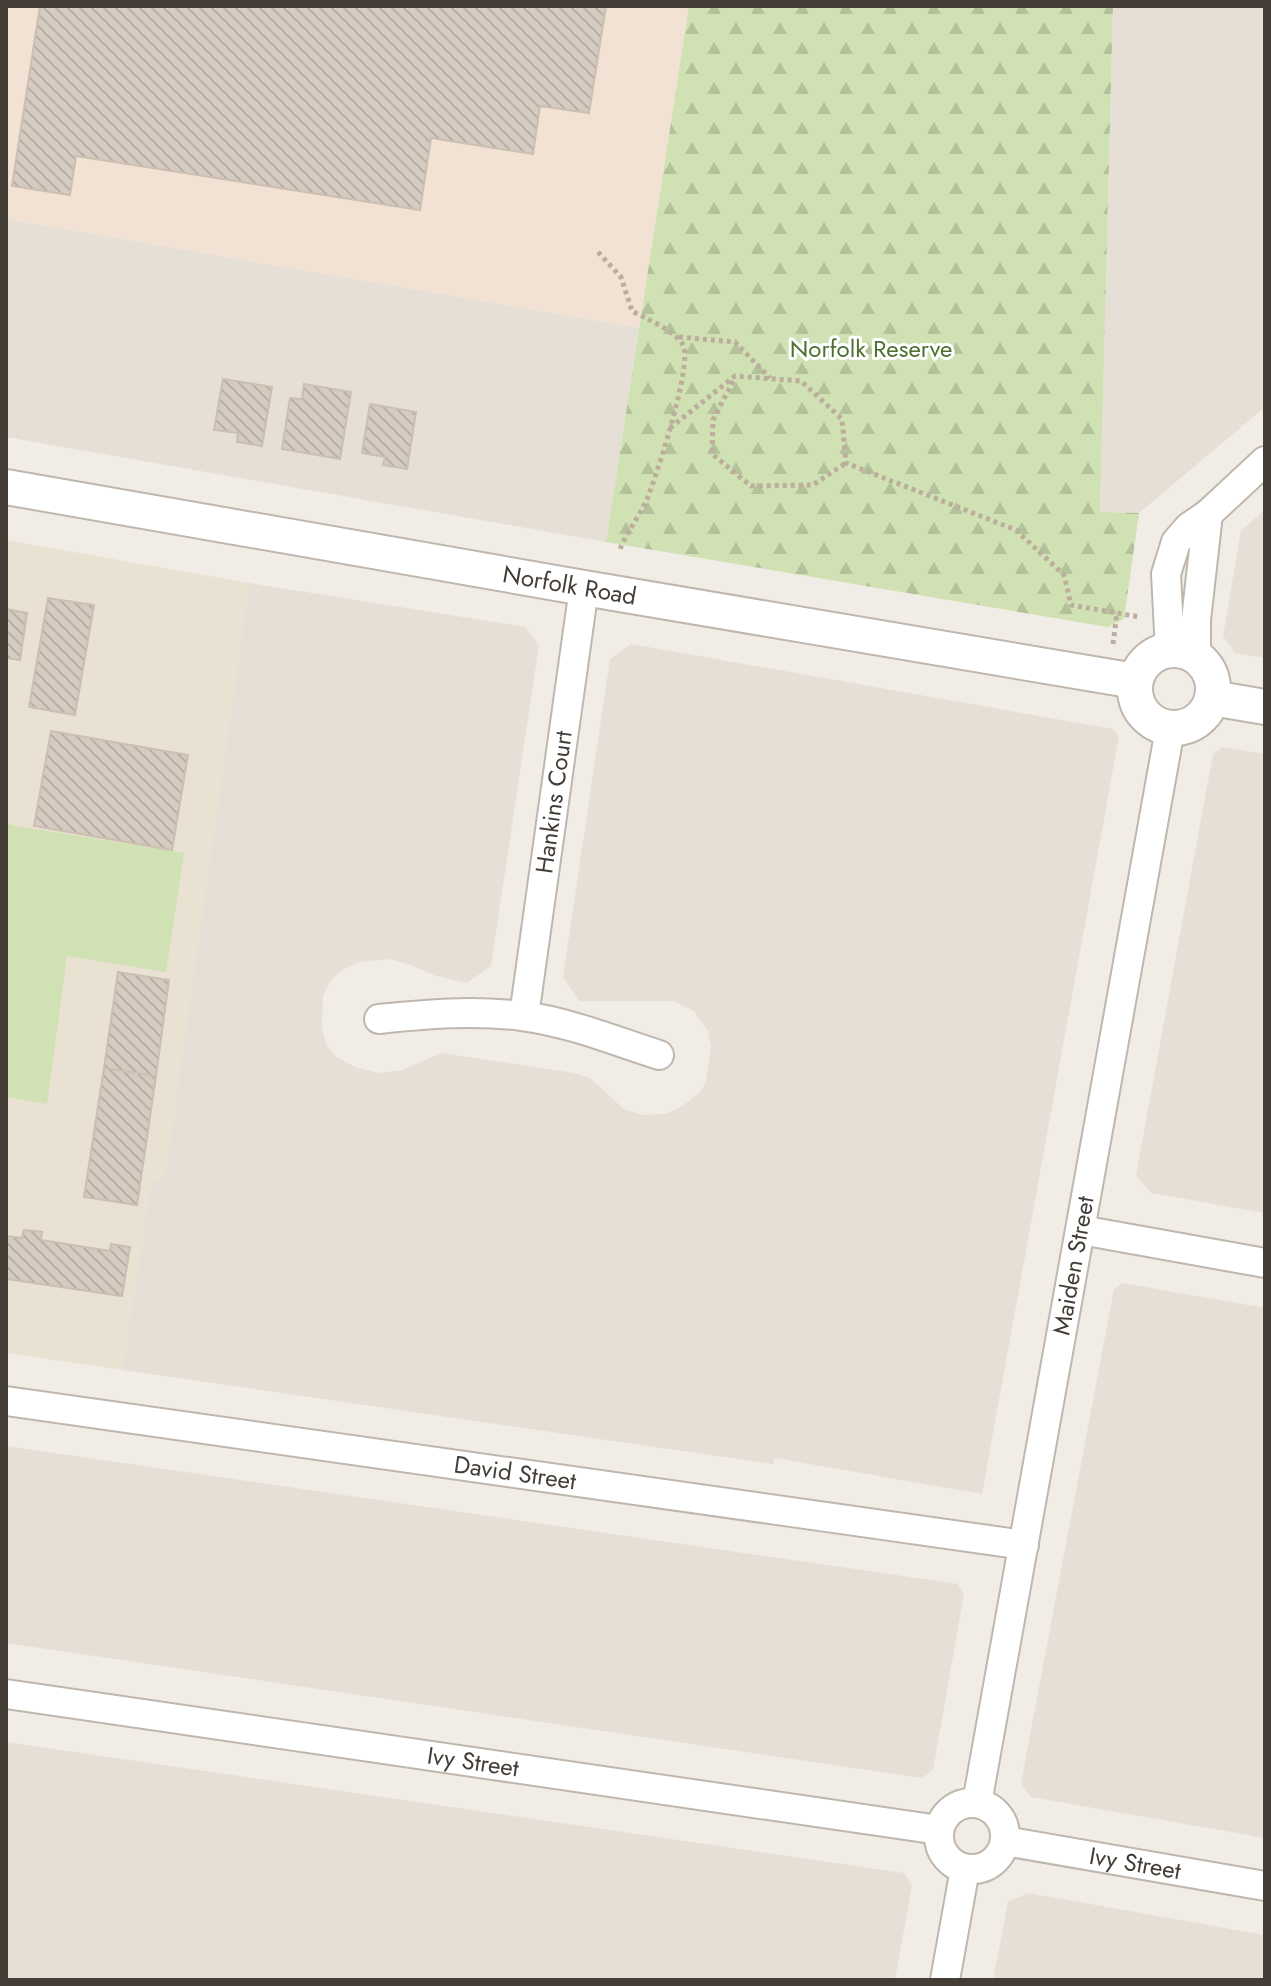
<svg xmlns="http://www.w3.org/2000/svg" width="1271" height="1986" viewBox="0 0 1271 1986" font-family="Jost,sans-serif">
	<defs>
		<pattern id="forest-firs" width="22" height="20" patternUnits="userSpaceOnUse" patternTransform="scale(2)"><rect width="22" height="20" fill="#d0e1b3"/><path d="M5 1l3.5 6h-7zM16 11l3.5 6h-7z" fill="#b4c29b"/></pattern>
		<pattern id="building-back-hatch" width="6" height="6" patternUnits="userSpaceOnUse" patternTransform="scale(2)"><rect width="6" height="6" fill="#d5cbc0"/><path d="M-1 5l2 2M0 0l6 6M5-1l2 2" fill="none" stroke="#b8afa6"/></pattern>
	</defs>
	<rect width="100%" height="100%" fill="#f1ede6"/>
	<path fill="#e5dfd5" d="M1113,6H1265V407L1139,513L1100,512Z
		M6,219L639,328L606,542L6,437Z
		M1265,510V658L1235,653L1223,636L1241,530Z
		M249,583L525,627L539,645L491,966L467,983L436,976L408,964L388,959L359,962L342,970L331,980L323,996L322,1027L326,1044L335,1056L355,1067L379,1073L402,1070L442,1053L574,1073L590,1078L625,1110L644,1115L666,1114L684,1105L700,1092L706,1082L711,1047L708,1031L694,1011L673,1001H579L563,977L610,659L631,644L1113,729L1119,736L982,1494L775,1458L773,1464L122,1370L151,1179L164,1180Z
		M1222,747L1265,754V1213L1151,1193L1136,1175L1213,754Z
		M1122,1283L1265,1308V1838L1031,1797L1021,1783L1114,1289Z
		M6,1446L958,1584L964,1594L933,1770L922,1778L6,1643Z
		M6,1742L904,1873L912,1885L895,1980H6Z
		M1028,1893L1265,1935V1980H993L1008,1902Z"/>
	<path fill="#f1e2d4" d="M6,6H689L639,328L6,219Z"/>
	<path fill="#e9e1d2" d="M6,540L249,583L164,1181L151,1179L122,1370L6,1353Z"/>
	<path fill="url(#forest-firs)" d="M689,6H1113L1100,512L1139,513L1124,619L1108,627L606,542Z"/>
	<path fill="#d0e1b3" d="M6,819L10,825L184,853L166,972L67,956L47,1104L6,1097Z"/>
	<path fill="url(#building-back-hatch)" stroke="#ccbfb1" stroke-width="2" d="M40,6H606L589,113L540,106L533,154L431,138L420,210L76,156L70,195L12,186Z
		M223,379L272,387L262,446L237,442L238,433L214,430Z
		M304,384L351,392L340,459L282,449L290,398L302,399Z
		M370,404L416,412L407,469L383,465L385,457L362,453Z
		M48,598L94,605L75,715L29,707Z
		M6,609L27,613L20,660L6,658Z
		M51,731L188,755L172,850L34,826Z
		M118,972L169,980L156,1076L104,1068Z
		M104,1068L156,1076L137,1205L84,1197Z
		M24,1230L42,1232L41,1240L110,1251L111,1244L130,1247L122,1296L6,1279V1236L22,1238Z"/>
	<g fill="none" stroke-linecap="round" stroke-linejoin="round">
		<g stroke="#bfb7ad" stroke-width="32">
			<g id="minor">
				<path d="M1170,650L1166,574L1176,542L1189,527L1208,514L1265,461"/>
				<path d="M1196,657V620L1208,514"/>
				<path id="s1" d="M524,1016L584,588"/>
				<path d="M379,1019C427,1014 474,1010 522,1016C569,1022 615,1041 659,1055"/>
				<path d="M1081,1230L1265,1263"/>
				<path id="s2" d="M6,1401L1024,1545"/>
				<path id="s3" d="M6,1694L939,1830"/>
				<circle cx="972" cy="1836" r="33"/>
				<path id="s4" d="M977,1803L1170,729"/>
				<path id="s5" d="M1005,1841L1265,1886"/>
				<path d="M945,1980L965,1869"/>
			</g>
		</g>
		<g stroke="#bfb7ad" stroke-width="38">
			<g id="tertiary">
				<path id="s6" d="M6,487L584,588L1135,681"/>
				<circle cx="1174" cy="689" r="39"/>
				<path d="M1212,698L1265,707"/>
			</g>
		</g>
		<path stroke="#bcae9d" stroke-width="5" stroke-dasharray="4 4" stroke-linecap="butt" d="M598,252L621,277L632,311C645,318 677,332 683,345C693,363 658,471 649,494C642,513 628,530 620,549
			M679,337L735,342L770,378
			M733,381L713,420L712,454L751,486L813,485L846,463
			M670,428L735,376L801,381L842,419L846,463L1016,530L1064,575L1071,605L1140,617
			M1113,644L1117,613"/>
		<use href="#minor" stroke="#fff" stroke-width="28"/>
		<use href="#tertiary" stroke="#fff" stroke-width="34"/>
	</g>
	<g text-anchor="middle" stroke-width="6" stroke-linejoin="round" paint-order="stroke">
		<g font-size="24" fill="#4d6f30" stroke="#fff">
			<text x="871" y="357">Norfolk Reserve</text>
		</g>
		<g font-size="24" fill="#433d36" stroke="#fff">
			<text dy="8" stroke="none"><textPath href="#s6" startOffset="572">Norfolk Road</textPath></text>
			<text dy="8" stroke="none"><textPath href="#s1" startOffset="216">Hankins Court</textPath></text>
			<text dy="8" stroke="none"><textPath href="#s4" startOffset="546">Maiden Street</textPath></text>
			<text dy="8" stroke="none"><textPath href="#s2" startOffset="514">David Street</textPath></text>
			<text dy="8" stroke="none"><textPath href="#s3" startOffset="472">Ivy Street</textPath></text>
			<text dy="8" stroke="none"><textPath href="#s5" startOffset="132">Ivy Street</textPath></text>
		</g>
	</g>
	<rect width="1271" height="1986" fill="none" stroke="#433d36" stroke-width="16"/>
</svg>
